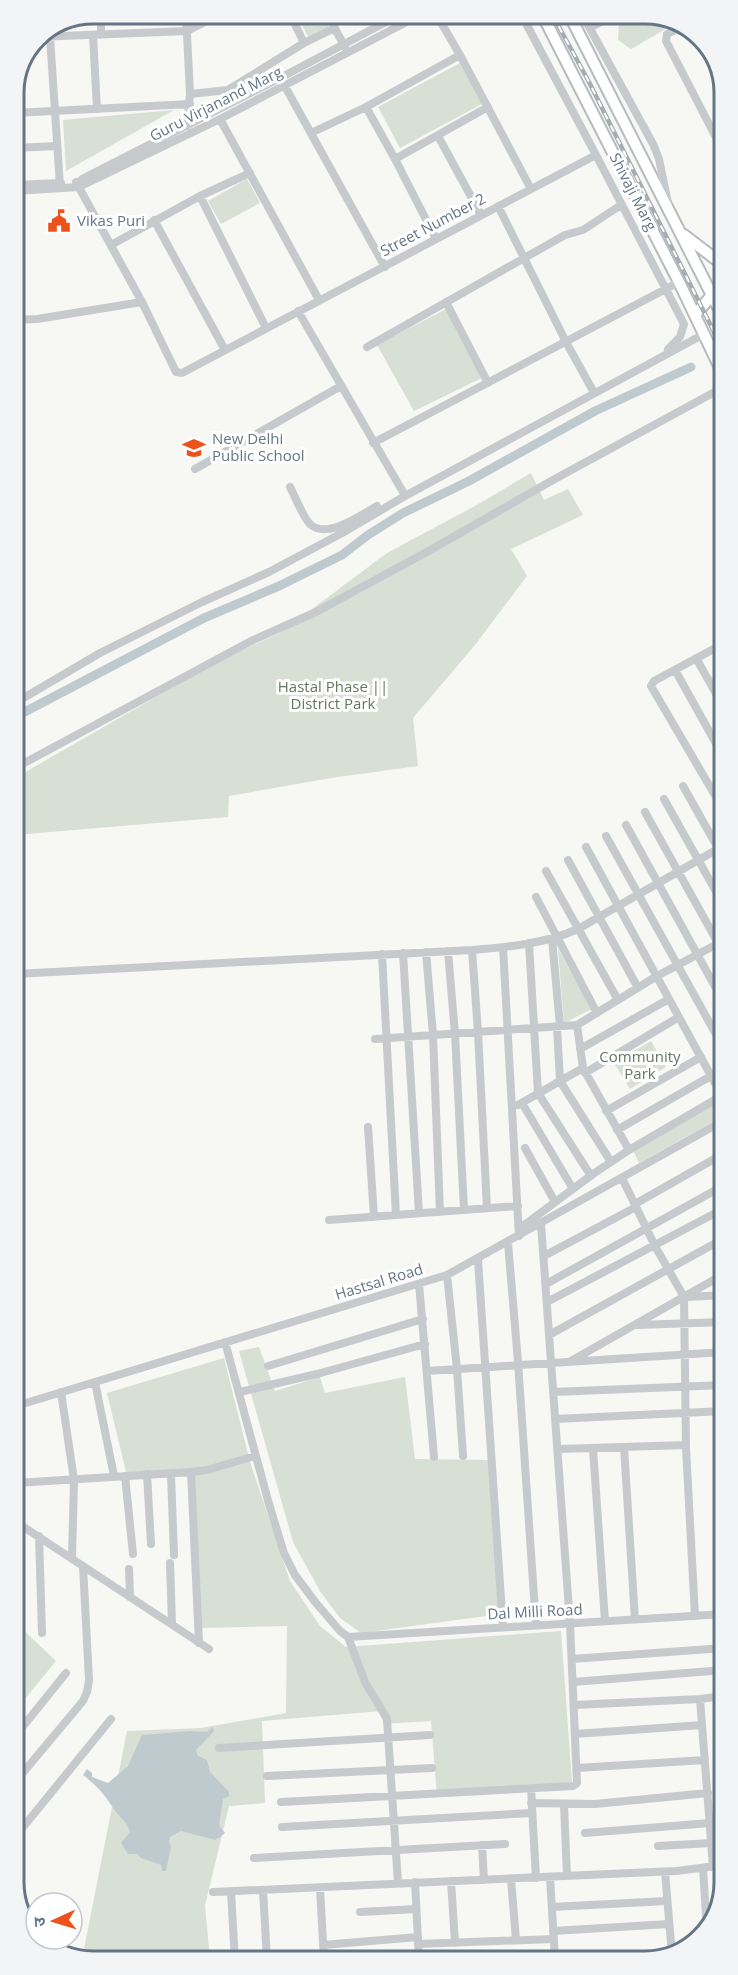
<svg xmlns="http://www.w3.org/2000/svg" width="738" height="1975" viewBox="0 0 738 1975" font-family="'Open Sans','Noto Sans Devanagari',sans-serif">
	<rect width="100%" height="100%" fill="#f7f7f3"/>
	<path fill="#d8dfd4" d="M296,14H322L330,29L310,40Z
		M632,14H651L676,23L631,49L618,40L619,21Z
		M460,63L482,104L400,148L378,107Z
		M174,110L66,171L63,120Z
		M247,179L260,203L221,224L208,201Z
		M450,307L484,377L414,411L377,345Z
		M531,473L544,500L568,489L583,515L511,549L527,576L475,645L413,718L418,766L331,778L229,796L228,817L15,835V778L220,660L280,633L387,553L475,506Z
		M558,949L592,1009L564,1023Z
		M651,1041L666,1067L630,1089L614,1063Z
		M723,1096V1116L639,1163L632,1148Z
		M259,1347L275,1391L320,1377L325,1393L405,1377L415,1459L488,1460L501,1614L361,1633L340,1618L320,1591L293,1542L239,1351Z
		M224,1358L250,1462L290,1581L320,1626L346,1647L561,1631L572,1782L437,1796L431,1721L383,1724L382,1711L262,1721L265,1803L229,1806L205,1905L210,1961H87L82,1959L127,1731L201,1728L286,1713L287,1626L201,1628L191,1476L128,1480L107,1393Z
		M16,1623L56,1661L16,1710Z"/>
	<path fill="#bfcacf" d="M213,1727L214,1731L196,1750L198,1756L207,1760L210,1772L229,1792V1796L223,1799L219,1825L225,1833L219,1838H217L216,1840L181,1831L170,1837L169,1842L171,1847L166,1871H162L161,1865L141,1858L137,1854H128L121,1843L130,1832C127,1823 122,1819 116,1812C105,1796 99,1787 83,1775L87,1769L92,1773V1777L108,1783L128,1766L142,1735L190,1731L207,1732Z"/>
	<g fill="none" stroke-linecap="round" stroke-linejoin="round">
		<path stroke="#bfcacf" stroke-width="9" d="M15,717L204,618L279,586L342,555L368,535L403,513L469,481L595,411L691,367"/>
		<g stroke="#b7bbbf" stroke-width="14">
			<path id="major" d="M542,14L679,282L722,372
				M569,14L722,315
				M684,235L722,264
				M695,315L712,295L722,290"/>
		</g>
		<path stroke="#c6cacd" stroke-width="8" d="M101,14V35
			M186,14L190,94L187,126
			M290,14L304,43
			M327,14L345,47
			M436,14L460,55L531,189
			M582,14L653,144L659,159L668,203
			M684,26L667,34L666,41L722,149
			M590,28L615,14
			M93,35L97,109
			M37,37L187,31L221,14
			M50,37L60,186
			M715,63L722,74
			M282,81L385,267
			M190,94L228,90L304,43L335,28
			M366,107L395,159L436,239
			M14,113L190,104
			M220,119L319,300
			M311,133L366,107L460,55
			M438,136L481,215
			M14,148L57,146
			M596,155L684,324L680,337L668,349
			M395,159L488,107
			M82,179L280,78L401,14
			M76,182L142,302L176,372L182,373L596,155L521,14
			M14,185L61,183
			M14,191L79,187L220,119L422,14
			M200,196L266,328
			M498,206L566,342L592,389
			M154,220L225,350
			M111,245L200,196L250,173
			M446,302L488,383
			M298,311L403,492
			M14,320L37,319L142,302
			M367,347L565,235L583,230L621,205
			M373,443L679,282
			M195,469L341,386
			M290,487C295,496 304,520 311,525C328,539 361,515 377,506
			M723,644L654,681L651,686L723,809
			M717,647L723,658
			M696,658L723,706
			M675,670L723,756
			M15,703L100,653L202,602L269,572L344,532L405,496L704,334
			M15,768L251,641L316,612L425,553L553,480L722,388
			M683,786L723,857
			M664,799L723,904
			M645,812L723,952
			M626,825L723,1001
			M606,836L723,1047
			M586,847L722,1096
			M568,860L638,988
			M546,871L618,1000
			M536,897L597,1013
			M552,939L560,1026
			M529,943L538,1093L591,1176
			M503,947L519,1236
			M472,950L478,1032L487,1208
			M448,951L455,1034L464,1210
			M426,952L433,1035L440,1212
			M403,953L419,1213
			M382,954L396,1215
			M15,974L472,950C508,947 544,944 578,929L723,846
			M577,1025L583,1068L629,1150
			M557,1027L560,1081L611,1162
			M375,1039L577,1025L657,976L723,941
			M580,1049L669,999
			M585,1073L679,1017
			M522,1103L573,1189
			M518,1105L583,1068
			M606,1111L701,1057
			M368,1127L374,1217
			M617,1130L723,1069
			M525,1148L555,1202
			M622,1178L655,1246L684,1297L686,1448L695,1616
			M635,1204L723,1154
			M329,1220L518,1206
			M519,1229L593,1174L629,1150L723,1095
			M508,1243L518,1362L536,1626
			M544,1256L636,1207
			M478,1260L503,1628
			M447,1275L457,1369L463,1456
			M419,1284L434,1457
			M546,1284L723,1186
			M687,1297L724,1295
			M547,1302L723,1209
			M637,1325L724,1322
			M549,1335L723,1239
			M225,1342L269,1504L284,1553L295,1575L316,1603L340,1631L348,1637L365,1682L387,1719L398,1883
			M571,1361L724,1274
			M268,1366L423,1319
			M427,1371L724,1352
			M95,1382L114,1476
			M61,1392L74,1480L72,1559
			M240,1392L317,1374L425,1344
			M553,1392L724,1385
			M16,1406L447,1275L723,1121
			M555,1419L724,1411
			M624,1447L635,1620
			M593,1448L605,1621
			M558,1449L686,1445
			M191,1472L199,1643
			M147,1474L151,1544
			M171,1474L174,1555
			M125,1476L133,1554
			M16,1483L191,1472L207,1470L255,1456
			M16,1522L209,1649
			M39,1536L42,1633
			M170,1563L172,1624
			M129,1569L130,1597
			M722,1614L724,1656
			M348,1637L724,1614
			M572,1659L724,1648
			M573,1682L724,1670
			M700,1699L713,1867
			M574,1705L700,1699L724,1696
			M575,1734L702,1725
			M16,1735L66,1673
			M219,1748L430,1735
			M577,1768L705,1760
			M267,1776L432,1768
			M16,1781L83,1701L87,1692L89,1680L83,1566
			M531,1788L536,1878
			M281,1802C378,1796 476,1792 573,1786L577,1783L570,1624L541,1224
			M531,1803L595,1804L708,1793
			M564,1805L567,1876
			M282,1827L532,1813
			M585,1833L710,1823
			M16,1836L111,1719
			M482,1845L484,1880
			M658,1846L711,1843
			M254,1858L505,1844
			M703,1868L707,1932
			M665,1872L672,1955
			M550,1877L555,1959
			M511,1879L516,1940
			M451,1881L455,1943
			M415,1882L419,1960
			M320,1888L324,1960
			M263,1890L267,1960
			M213,1892L676,1871L724,1865
			M231,1892L235,1961
			M552,1907L667,1901
			M360,1912L416,1909
			M553,1931L669,1924
			M418,1944L554,1939
			M323,1945L418,1937"/>
		<use href="#major" stroke="#fff" stroke-width="10"/>
		<g stroke="#a6acb2" stroke-width="4.5">
			<path id="rail" d="M552,14L589,82L722,348"/>
		</g>
		<use href="#rail" stroke="#fff" stroke-width="2" stroke-dasharray="7" stroke-linecap="butt"/>
	</g>
	<defs>
		<g id="civic-bare" transform="scale(1.8)"><path d="M-.6-6.5H3V-4.5H.6V-3L4-1V1h2V6H-6V1h2V-1L-.6-3ZM-1.2 2.5V6h2.4V2.5Z" fill="#ee521c" stroke="#fff" stroke-width="2.5" paint-order="stroke"/></g>
		<g id="school-bare" transform="scale(1.8)"><path d="M0-5L7-2L0 1L-7-2ZM-4 1L0 2.5L4 1V4Q0 6-4 4Z" fill="#ee521c" stroke="#fff" stroke-width="2.5" paint-order="stroke"/></g>
	</defs>
	<g fill-rule="evenodd">
		<use href="#civic-bare" x="59" y="221"/>
		<use href="#school-bare" x="194" y="448"/>
	</g>
	<g text-anchor="middle" stroke-width="6" stroke-linejoin="round" paint-order="stroke">
		<g font-size="15" fill="#647686" stroke="#fff">
			<text transform="translate(216 104) rotate(-27)" y="5">Guru Virjanand Marg</text>
			<text transform="translate(633 192) rotate(63)" y="5">Shivaji Marg</text>
			<text transform="translate(433 225) rotate(-28)" y="5">Street Number 2</text>
			<text transform="translate(379 1282) rotate(-17)" y="5">Hastsal Road</text>
			<text transform="translate(535 1612) rotate(-3)" y="5">Dal Milli Road</text>
		</g>
		<g font-size="15" fill="#647686" stroke="#fff" text-anchor="start">
			<text x="77" y="226">Vikas Puri</text>
			<text x="212" y="444">New Delhi<tspan x="212" dy="17">Public School</tspan></text>
		</g>
		<g font-size="15" fill="#64785f" stroke="#fff">
			<text x="333" y="692">Hastal Phase ||<tspan x="333" dy="17">District Park</tspan></text>
			<text x="640" y="1062">Community<tspan x="640" dy="17">Park</tspan></text>
		</g>
	</g>
	<path d="M0 0H738V1975H0ZM93 24H645A69 69 0 0 1 714 93V1882A69 69 0 0 1 645 1951H93A69 69 0 0 1 24 1882V93A69 69 0 0 1 93 24Z" fill="#f3f4f5" fill-rule="evenodd"/>
	<path fill="none" stroke="#647686" stroke-width="3" d="M93 24H645A69 69 0 0 1 714 93V1882A69 69 0 0 1 645 1951H93A69 69 0 0 1 24 1882V93A69 69 0 0 1 93 24Z"/>
	<g transform="translate(54 1921) rotate(266)"><circle r="28" fill="#ffffff" stroke="#c1c8cf" stroke-width="1.5"/>
	<path d="M0-4.5L10 22L0 15L-10 22Z" fill="#ee521c"/>
	<text y="-9" font-size="16" font-weight="bold" text-anchor="middle" fill="#647686">उ</text>
	</g>
</svg>
